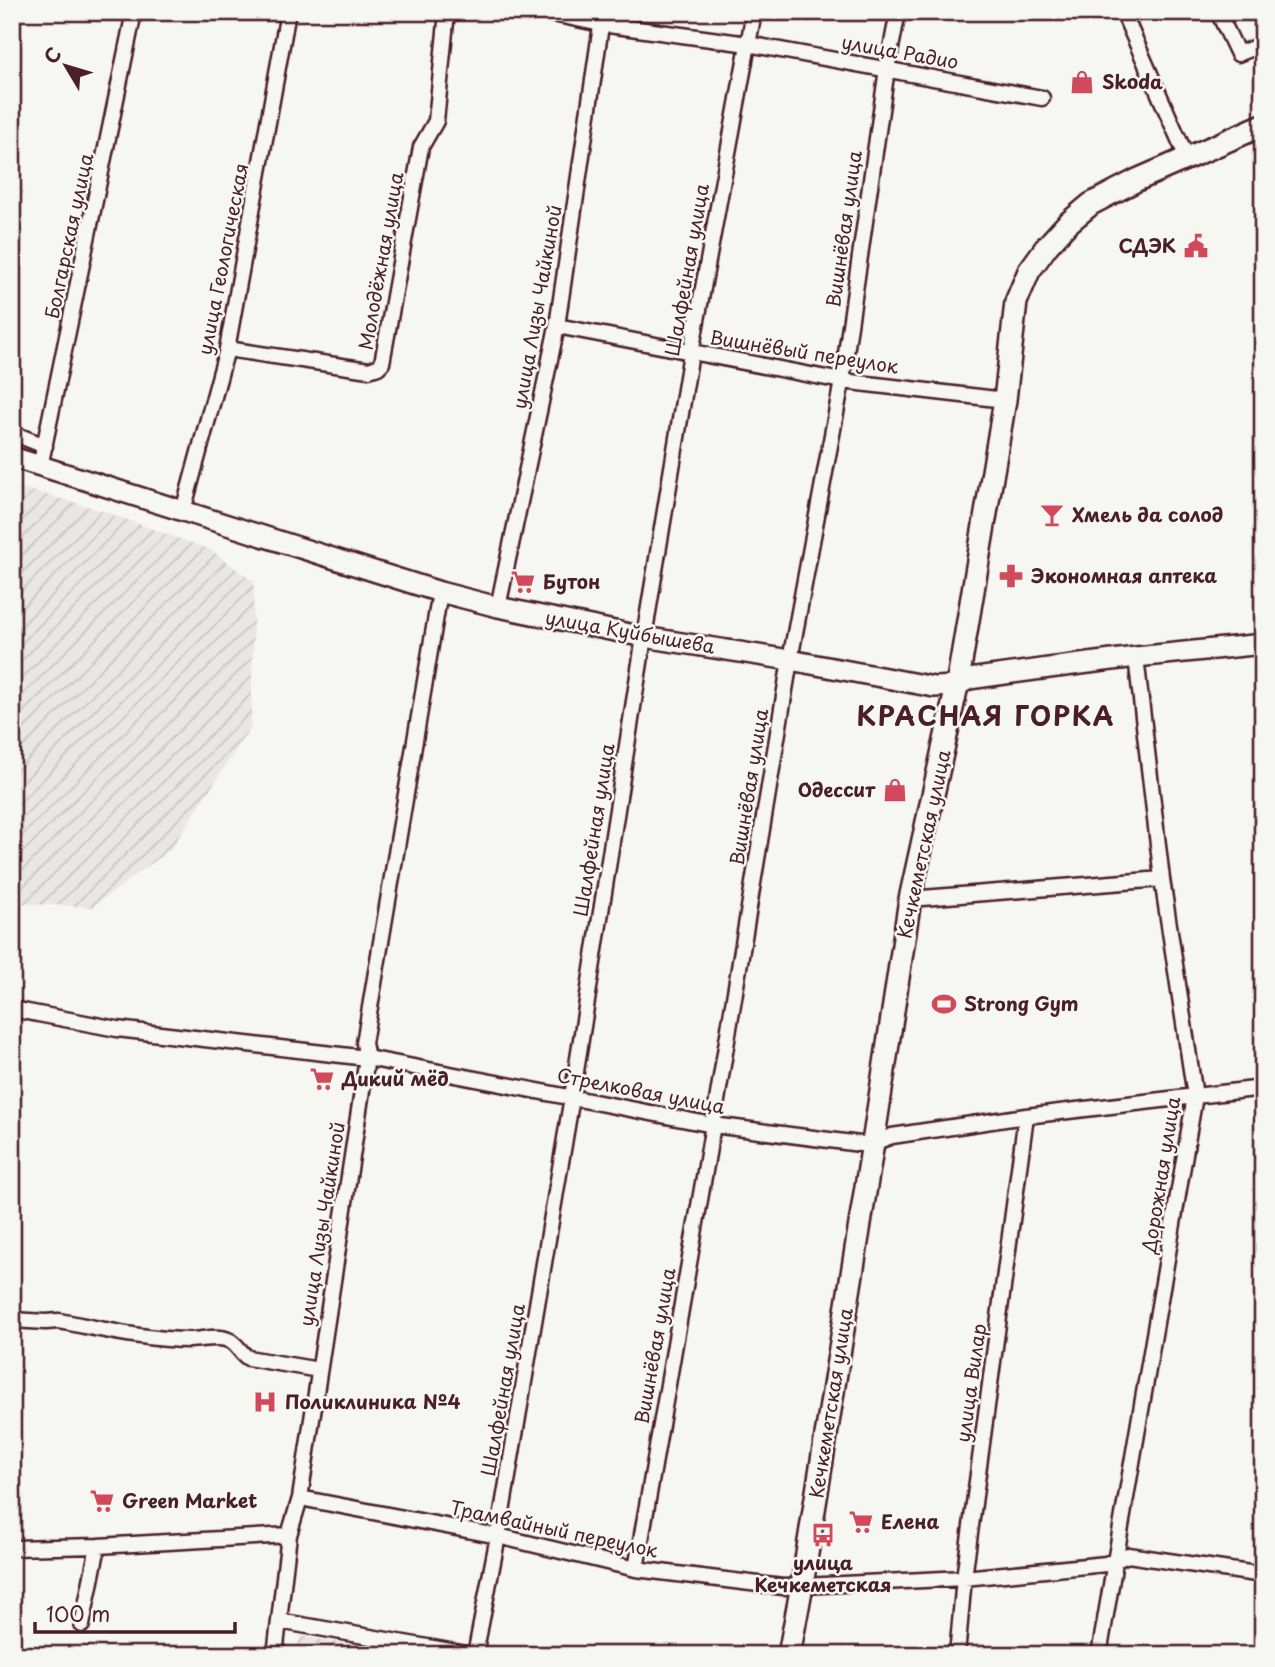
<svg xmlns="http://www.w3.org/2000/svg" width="1275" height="1667" viewBox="0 0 1275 1667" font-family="'Playpen Sans',sans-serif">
	<defs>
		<pattern id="industrial-furrows" width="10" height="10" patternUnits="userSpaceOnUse" patternTransform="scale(1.75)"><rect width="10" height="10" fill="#e9e6e3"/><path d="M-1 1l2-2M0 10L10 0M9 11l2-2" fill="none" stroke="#c9c5c3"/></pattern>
	</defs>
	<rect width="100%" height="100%" fill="#f6f6f2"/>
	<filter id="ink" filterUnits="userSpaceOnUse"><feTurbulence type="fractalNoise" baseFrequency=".0143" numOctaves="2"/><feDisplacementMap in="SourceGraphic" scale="14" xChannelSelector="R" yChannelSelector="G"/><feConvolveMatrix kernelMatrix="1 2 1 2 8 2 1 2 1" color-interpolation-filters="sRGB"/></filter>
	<g filter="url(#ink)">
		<path fill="url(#industrial-furrows)" d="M12,485L97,509L211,550L254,582L251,727L170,850L92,907L12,903Z
			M300,1636L408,1655H296Z"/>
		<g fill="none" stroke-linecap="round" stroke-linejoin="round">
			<g stroke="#4a1f2b" stroke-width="19">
				<path id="minor" d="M543,12L601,24L748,44L1042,98
					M1123,12L1187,158
					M1218,12L1238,54L1263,44
					M557,326L842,381L1005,400
					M227,349L369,370L378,367L382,363L421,147L436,121L447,12
					M12,433L45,446
					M40,467L134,12
					M183,511L227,349L288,12
					M498,607L557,326L603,12
					M910,899L1162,879
					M12,1009L117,1029L367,1058L713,1125L860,1144L873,1143L892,1136L1026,1116L1263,1088
					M12,1320L46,1322L59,1321C102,1329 146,1340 190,1340C202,1340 218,1335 228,1340C237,1343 240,1353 248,1358L319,1370
					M300,1498L498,1536L636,1569L783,1587L964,1578L1106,1564L1128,1555L1263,1575
					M12,1548L98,1546L289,1535
					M636,1569L713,1125L790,660L842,381L887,69L898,12
					M279,1621L473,1655
					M82,1625L98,1546
					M275,1655L289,1535L300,1498L367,1058L364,1043L440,592
					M475,1655L498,1536L572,1097L644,637L691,353L754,12
					M957,1655L964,1578L1026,1116
					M1099,1655L1195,1096L1162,879L1136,657"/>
			</g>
			<g stroke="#4a1f2b" stroke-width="24">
				<path id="secondary" d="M12,457L440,592L498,607L644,637L790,660L934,687L957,686L969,679L1049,668L1136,657L1263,644"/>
			</g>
			<g stroke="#4a1f2b" stroke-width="26">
				<path id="primary" d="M789,1655L802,1585L873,1143L910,899L957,686L1005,400L1016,302L1029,271L1047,246L1067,224L1091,204L1137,180L1263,125"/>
			</g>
			<use href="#minor" stroke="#f6f6f2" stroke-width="14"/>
			<use href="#secondary" stroke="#f6f6f2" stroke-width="19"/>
			<use href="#primary" stroke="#f6f6f2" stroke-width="21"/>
		</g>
	</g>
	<defs>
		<g id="shop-bare" transform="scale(1.89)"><path d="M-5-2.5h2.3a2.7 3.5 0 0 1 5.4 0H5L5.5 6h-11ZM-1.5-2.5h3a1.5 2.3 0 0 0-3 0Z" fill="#d1495b" stroke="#f6f6f2" stroke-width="2.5" paint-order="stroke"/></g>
		<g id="civic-bare" transform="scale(1.89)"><path d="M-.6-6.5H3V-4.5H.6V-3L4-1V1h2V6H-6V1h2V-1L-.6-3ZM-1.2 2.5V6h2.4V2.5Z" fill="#d1495b" stroke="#f6f6f2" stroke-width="2.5" paint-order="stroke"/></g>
		<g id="bar-bare" transform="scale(1.89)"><path d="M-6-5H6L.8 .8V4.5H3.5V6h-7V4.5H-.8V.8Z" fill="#d1495b" stroke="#f6f6f2" stroke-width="2.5" paint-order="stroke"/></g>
		<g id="pharmacy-bare" transform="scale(1.89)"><path d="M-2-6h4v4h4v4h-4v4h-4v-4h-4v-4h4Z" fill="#d1495b" stroke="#f6f6f2" stroke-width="2.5" paint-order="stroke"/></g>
		<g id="supermarket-bare" transform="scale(1.89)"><path d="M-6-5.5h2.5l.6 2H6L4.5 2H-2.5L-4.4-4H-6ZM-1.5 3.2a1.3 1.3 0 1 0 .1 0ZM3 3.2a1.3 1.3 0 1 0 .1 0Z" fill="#d1495b" stroke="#f6f6f2" stroke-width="2.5" paint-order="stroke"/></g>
		<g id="stadium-bare" transform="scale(1.89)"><path d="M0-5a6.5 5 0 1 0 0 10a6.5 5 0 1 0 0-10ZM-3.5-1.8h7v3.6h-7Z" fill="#d1495b" stroke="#f6f6f2" stroke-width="2.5" paint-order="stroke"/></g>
		<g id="hospital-bare" transform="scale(1.89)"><path d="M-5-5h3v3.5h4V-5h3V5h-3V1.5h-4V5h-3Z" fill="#d1495b" stroke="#f6f6f2" stroke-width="2.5" paint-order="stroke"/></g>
		<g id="bus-bare" transform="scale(1.89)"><path d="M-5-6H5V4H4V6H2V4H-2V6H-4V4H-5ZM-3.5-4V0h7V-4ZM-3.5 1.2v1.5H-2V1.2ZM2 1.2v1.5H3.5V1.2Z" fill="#d1495b" stroke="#f6f6f2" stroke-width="2.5" paint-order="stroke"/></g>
	</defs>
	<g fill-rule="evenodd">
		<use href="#shop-bare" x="1082" y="82"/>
		<use href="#civic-bare" x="1196" y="246"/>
		<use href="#bar-bare" x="1052" y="515"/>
		<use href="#pharmacy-bare" x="1011" y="576"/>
		<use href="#supermarket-bare" x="523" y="582"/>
		<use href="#shop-bare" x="895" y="790"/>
		<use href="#stadium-bare" x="944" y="1004"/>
		<use href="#supermarket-bare" x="322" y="1079"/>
		<use href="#hospital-bare" x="265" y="1402"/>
		<use href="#supermarket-bare" x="102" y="1501"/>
		<use href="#supermarket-bare" x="861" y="1522"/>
		<use href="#bus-bare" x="823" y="1535"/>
	</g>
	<g text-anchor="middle" stroke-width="5" stroke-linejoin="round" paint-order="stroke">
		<g font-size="19" fill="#4a1f2b" stroke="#f6f6f2">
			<text transform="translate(900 52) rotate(10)" y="7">улица Радио</text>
			<text transform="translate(844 229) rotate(-82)" y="7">Вишнёвая улица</text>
			<text transform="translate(69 236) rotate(-78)" y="7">Болгарская улица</text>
			<text transform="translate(223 259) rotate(-79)" y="7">улица Геологическая</text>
			<text transform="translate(381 261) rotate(-80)" y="7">Молодёжная улица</text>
			<text transform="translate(687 270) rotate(-80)" y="7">Шалфейная улица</text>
			<text transform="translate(537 307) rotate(-80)" y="7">улица Лизы Чайкиной</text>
			<text transform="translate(804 352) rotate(9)" y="7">Вишнёвый переулок</text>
			<text transform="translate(630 632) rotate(10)" y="7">улица Куйбышева</text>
			<text transform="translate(749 787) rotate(-81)" y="7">Вишнёвая улица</text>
			<text transform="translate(594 830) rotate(-81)" y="7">Шалфейная улица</text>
			<text transform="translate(924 844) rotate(-78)" y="7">Кечкеметская улица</text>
			<text transform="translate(641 1091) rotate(11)" y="7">Стрелковая улица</text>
			<text transform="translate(1161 1175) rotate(-81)" y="7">Дорожная улица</text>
			<text transform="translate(322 1224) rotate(-81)" y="7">улица Лизы Чайкиной</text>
			<text transform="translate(655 1346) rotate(-80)" y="7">Вишнёвая улица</text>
			<text transform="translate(971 1383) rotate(-82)" y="7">улица Вилар</text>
			<text transform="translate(503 1390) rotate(-80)" y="7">Шалфейная улица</text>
			<text transform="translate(831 1403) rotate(-81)" y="7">Кечкеметская улица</text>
			<text transform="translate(554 1529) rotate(12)" y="7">Трамвайный переулок</text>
		</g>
		<g font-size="19" font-weight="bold" fill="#4a1f2b" stroke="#f6f6f2" text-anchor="start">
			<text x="1102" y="89">Skoda</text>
			<text x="1176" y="253" text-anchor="end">СДЭК</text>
			<text x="1072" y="522">Хмель да солод</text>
			<text x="1031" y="583">Экономная аптека</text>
			<text x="543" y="589">Бутон</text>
			<text x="875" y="797" text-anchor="end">Одессит</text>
			<text x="964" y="1011">Strong Gym</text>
			<text x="342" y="1086">Дикий мёд</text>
			<text x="285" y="1409">Поликлиника №4</text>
			<text x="122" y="1508">Green Market</text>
			<text x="881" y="1529">Елена</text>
			<text x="823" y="1570" text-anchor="middle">улица<tspan x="823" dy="22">Кечкеметская</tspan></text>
		</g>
		<g font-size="26" font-weight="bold" letter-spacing="2" fill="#4a1f2b" stroke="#f6f6f2">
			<text x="986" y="726">КРАСНАЯ ГОРКА</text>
		</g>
	</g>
	<rect width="1275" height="1667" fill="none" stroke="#f6f6f2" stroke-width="42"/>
	<rect x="21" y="21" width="1233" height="1625" fill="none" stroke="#4a1f2b" stroke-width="2.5" filter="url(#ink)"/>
	<g transform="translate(66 66) rotate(308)" stroke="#f6f6f2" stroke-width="5" paint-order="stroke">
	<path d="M0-5L12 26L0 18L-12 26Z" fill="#4a1f2b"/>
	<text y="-10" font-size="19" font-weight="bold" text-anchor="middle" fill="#4a1f2b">С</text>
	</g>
	<path d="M35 1622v10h200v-10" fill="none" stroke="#4a1f2b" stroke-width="3.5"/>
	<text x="46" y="1622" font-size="21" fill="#4a1f2b" stroke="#f6f6f2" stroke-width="5" paint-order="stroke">100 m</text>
</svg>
